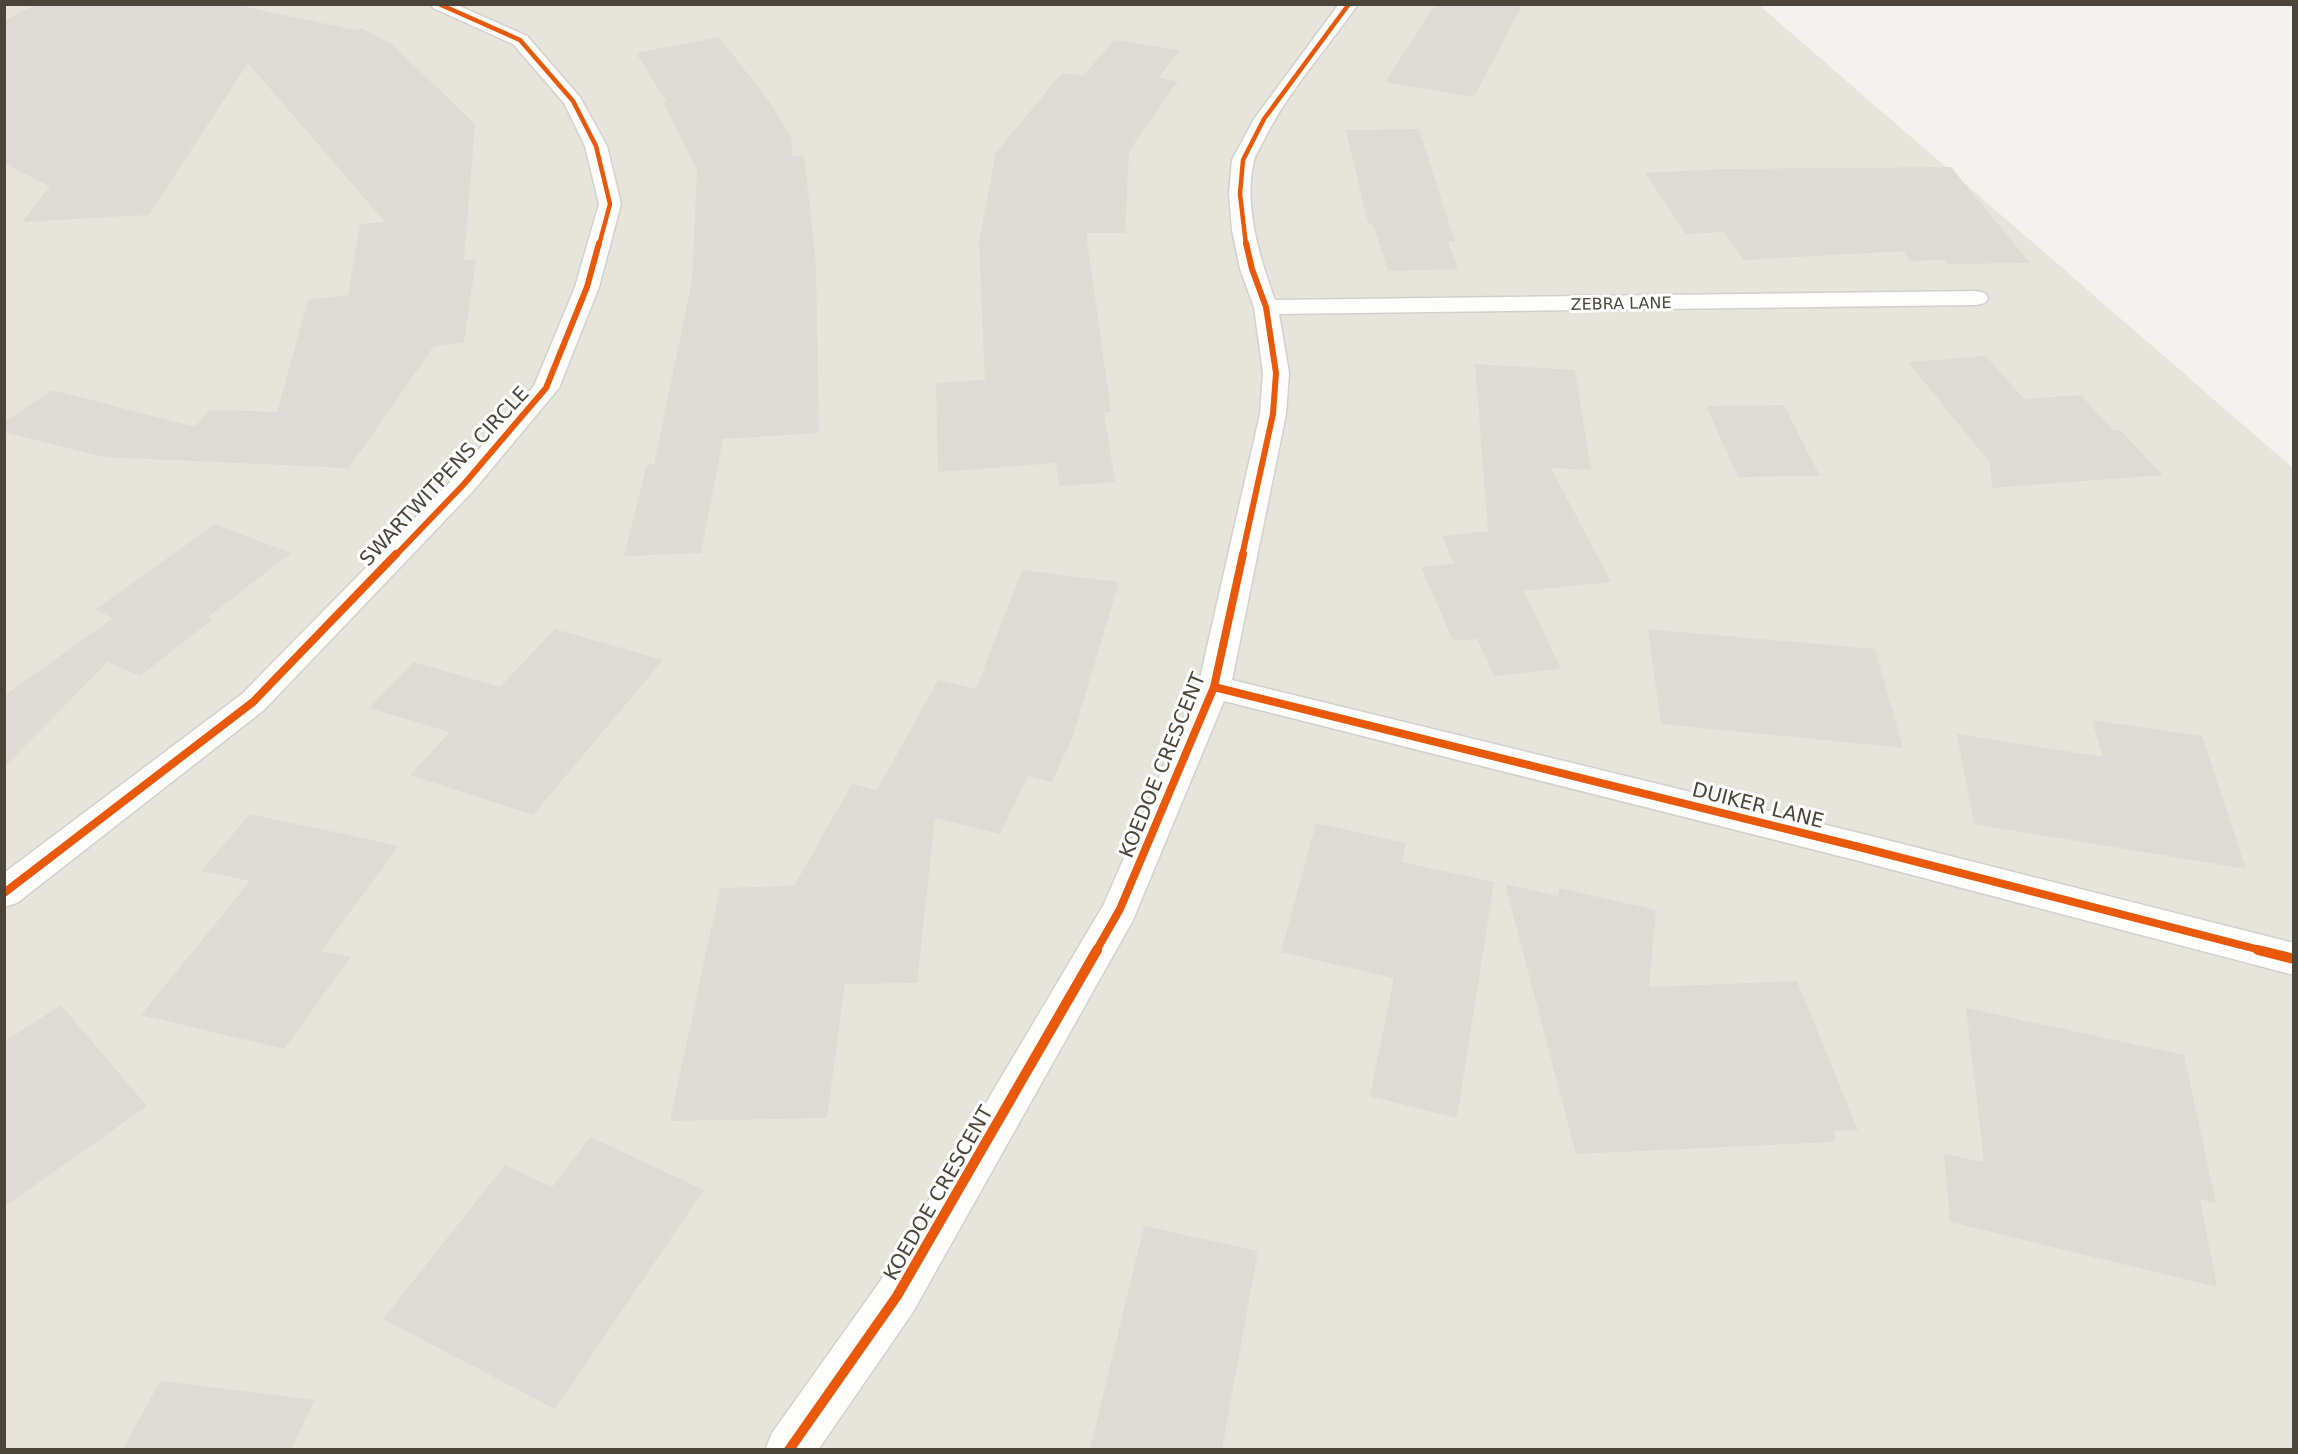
<svg xmlns="http://www.w3.org/2000/svg" width="2298" height="1454" viewBox="0 0 2298 1454" font-family="'DejaVu Sans',sans-serif">
	<rect width="100%" height="100%" fill="#f4f2ee"/>
	<path fill="#e7e4dc" d="M5,5H1759L2293,468V1449L5,1450Z"/>
	<path fill="#dedbd6" d="M36,4H233L354,30L361,28L392,44L475,124L464,261L476,259L464,342L434,346L349,468L103,457L4,432V422L52,390L195,427L210,410L277,412L308,300L348,295L360,224L385,222L248,63L149,215L22,222L50,186L4,164V21Z
		M1437,4H1523L1474,97L1385,82L1433,8L1439,7Z
		M719,37L769,101L791,138L793,156L804,155L816,264L819,433L723,439L701,553L624,556L647,465L654,464L692,281L697,170L663,102L666,101L636,53Z
		M1114,40L1180,50L1158,78L1178,81L1129,151L1125,233H1086L1111,412H1104L1115,482L1059,486L1056,463L938,472L936,383L985,380L979,241L996,152L1062,73L1083,76Z
		M1419,129L1455,242H1448L1458,269L1388,271L1373,223L1368,224L1346,130Z
		M1951,167L2030,263L1948,264L1946,260L1910,261L1903,251L1744,260L1724,232L1686,234L1645,173L1723,169Z
		M1986,356L2024,399L2081,395L2114,431L2120,430L2163,475L1992,488L1990,463L1908,362Z
		M1475,364L1575,370L1591,470L1551,468L1611,582L1524,591L1561,669L1494,676L1477,639L1453,641L1421,567L1454,564L1442,536L1488,531Z
		M1784,405L1820,476L1738,477L1706,406Z
		M215,524L291,553L208,617L213,619L140,676L108,662L4,767V696L113,618L95,610Z
		M1022,570L1119,582L1073,736L1052,782L1028,776L1000,834L935,818L917,983L845,984L827,1118L670,1121L720,888L794,886L852,784L877,790L938,680L976,689Z
		M555,629L663,660L533,815L410,775L450,732L369,708L414,662L500,687Z
		M1648,629L1875,649L1903,748L1661,724Z
		M2092,720L2202,736L2246,869L1974,824L1957,734L2103,757Z
		M250,814L399,846L321,951L351,957L284,1049L141,1015L250,881L201,871Z
		M1316,823L1406,843L1402,862L1494,882L1457,1118L1370,1096L1394,978L1281,952Z
		M1505,884L1558,896L1559,888L1656,910L1649,987L1797,981L1858,1130L1835,1131L1834,1142L1576,1154Z
		M61,1005L147,1106L4,1207V1042Z
		M1966,1008L2184,1055L2216,1203L2200,1199L2217,1287L1950,1222L1944,1154L1984,1162Z
		M590,1137L704,1190L555,1409L383,1319L505,1165L552,1187Z
		M1144,1226L1258,1251L1222,1449H1090Z
		M160,1381L315,1400L291,1449H123Z"/>
	<g fill="none" stroke-linecap="round" stroke-linejoin="round">
		<g stroke="#d2d0cb" stroke-width="3">
			<path id="street" d="M430,4H455L527,36L580,97L607,146L621,204L599,287L559,388L474,490L264,710L17,903L4,907V873L242,694L454,478L534,386L575,287L599,204L585,146L564,103L513,44L433,8Z
				M1339,4H1358C1327,49 1288,91 1264,140C1261,147 1255,154 1254,161C1243,206 1260,258 1275,300L1976,291L1985,293L1988,298L1985,303L1976,305L1279,314L1289,373L1286,414L1232,680L1863,834L2294,943V975L1863,862L1224,701L1133,920L913,1312L818,1450H765L772,1433L881,1280L1104,904L1198,687L1260,414L1263,373L1254,307L1240,269L1232,230L1229,194L1232,160L1254,119Z"/>
		</g>
		<use href="#street" fill="#fdfdfc" fill-rule="evenodd"/>
		<g stroke="#fff" stroke-width="7">
			<path id="cycleway-far3" d="M439,4L520,40L573,101L596,146L610,204L599,245
				M1246,245L1240,194L1243,160L1264,119L1349,4"/>
		</g>
		<g stroke="#fff" stroke-width="9">
			<path id="cycleway-far2" d="M395,556L464,484L546,388L587,287L599,243
				M1242,556L1273,414L1276,373L1266,307L1252,269L1246,243"/>
		</g>
		<g stroke="#fff" stroke-width="11">
			<path id="cycleway-far1" d="M1214,687L1863,848L2264,951
				M4,893L253,702L396,554
				M1096,951L1120,909L1214,687L1243,554"/>
		</g>
		<g stroke="#fff" stroke-width="14">
			<path id="cycleway" d="M2258,950L2294,959
				M789,1450L897,1296L1097,950"/>
		</g>
		<use href="#cycleway-far3" stroke="#e8590c" stroke-width="4.5"/>
		<use href="#cycleway-far2" stroke="#e8590c" stroke-width="6"/>
		<use href="#cycleway-far1" stroke="#e8590c" stroke-width="8"/>
		<use href="#cycleway" stroke="#e8590c" stroke-width="10"/>
	</g>
	<g text-anchor="middle" stroke-width="6" stroke-linejoin="round" paint-order="stroke">
		<g font-size="16" fill="#4b4439" stroke="#fff">
			<text transform="translate(1621 303) rotate(-1)" y="6">ZEBRA LANE</text>
		</g>
		<g font-size="20" fill="#4b4439" stroke="#fff">
			<text transform="translate(444 476) rotate(-47)" y="7">SWARTWITPENS CIRCLE</text>
			<text transform="translate(1162 765) rotate(-68)" y="7">KOEDOE CRESCENT</text>
			<text transform="translate(1758 805) rotate(14)" y="7">DUIKER LANE</text>
			<text transform="translate(938 1193) rotate(-60)" y="7">KOEDOE CRESCENT</text>
		</g>
	</g>
	<rect width="2298" height="1454" fill="none" stroke="#4b4439" stroke-width="12"/>
</svg>
